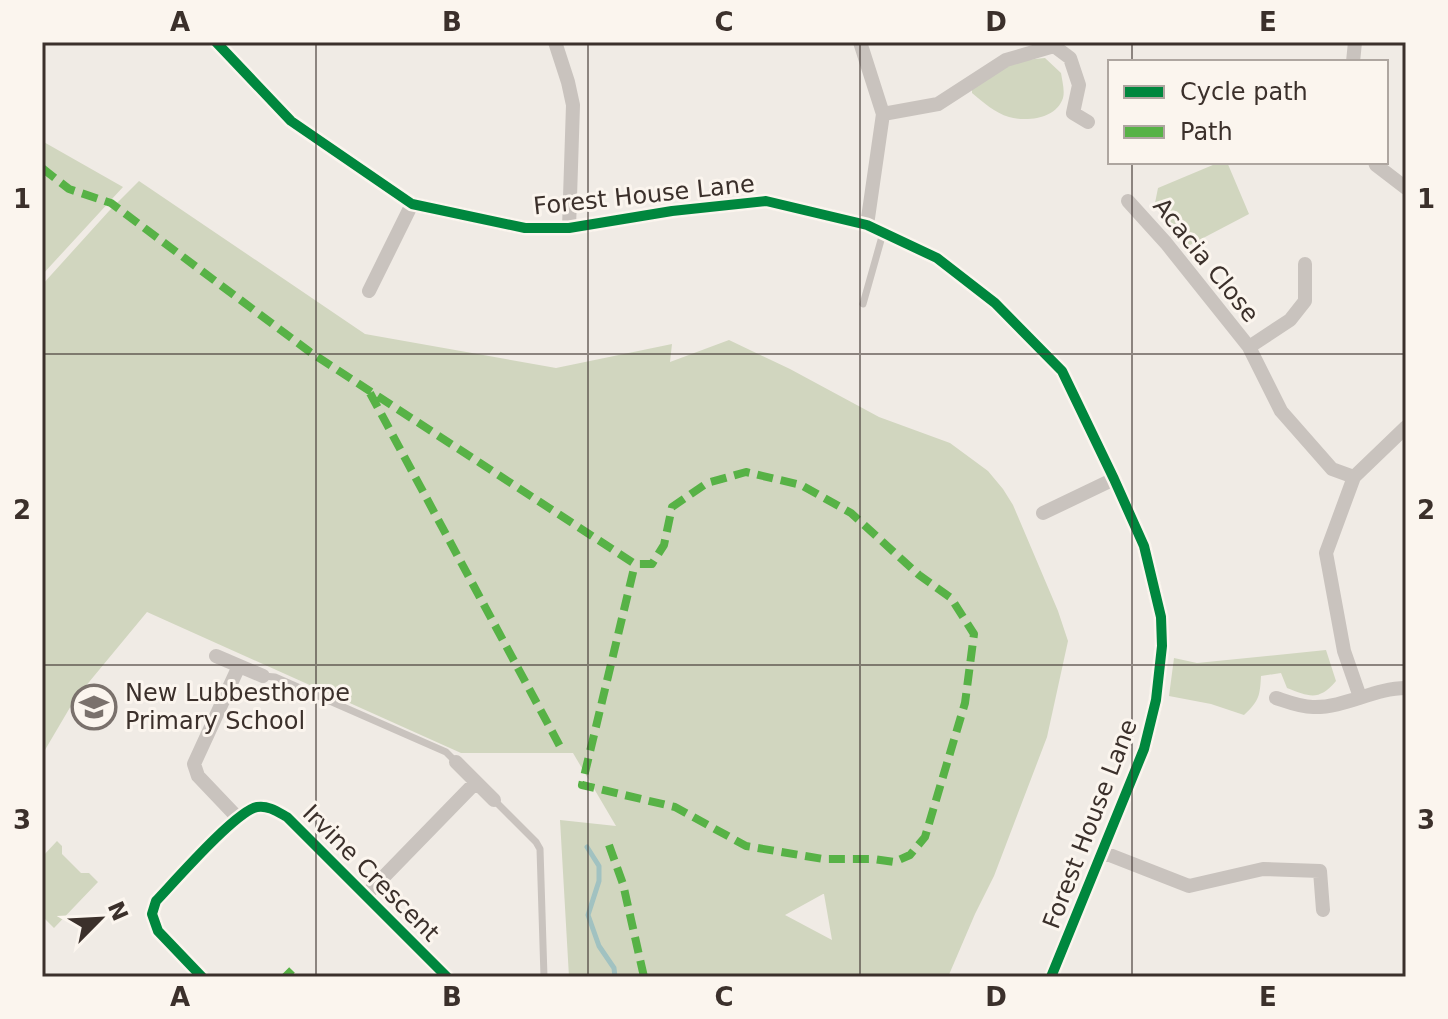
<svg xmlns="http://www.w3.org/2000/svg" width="1448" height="1019" viewBox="0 0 1448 1019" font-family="'DejaVu Sans',sans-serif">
	<rect width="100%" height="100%" fill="#f0ebe5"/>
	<path fill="#d1d6bf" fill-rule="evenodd" d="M1045,58L1061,73C1062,80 1065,91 1063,98C1056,119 1027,122 1009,117C995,113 983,102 972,93V88C998,69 1013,60 1045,58Z
		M42,141L123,187L42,275Z
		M1220,162H1227L1249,214L1188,246L1155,203L1158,188Z
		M139,181L365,334L556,368L672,344L670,362L729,340L790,369L879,417L950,443L988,471L1003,489L1013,505L1058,611L1068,641L1047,737L994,876L975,914L948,977H569L560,820L616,826L573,753H461L147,612L75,699L42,755V285L109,211ZM823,894H824L832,940L785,915Z
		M1326,650L1336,681C1319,701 1310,697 1287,688L1281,673L1261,676C1260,696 1259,701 1244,715L1211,704L1169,696L1174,658L1197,663Z
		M57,841L62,846V854L81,873H89L98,882L54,928L42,916V857Z"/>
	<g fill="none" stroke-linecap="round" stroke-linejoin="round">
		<path stroke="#a1c2c1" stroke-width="5" d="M587,847L599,866V881L588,915L599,946L614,968L615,977"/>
		<path stroke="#c9c3be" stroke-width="7" d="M863,304L883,233
			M263,676L275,677L446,752L456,762
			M494,800L536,842L540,849L544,977"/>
		<path stroke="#c9c3be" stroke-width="14" d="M216,42L291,121L412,204L525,228H569L672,211L766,201L867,225L937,258L995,303L1062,371L1114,479L1144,546L1161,617L1162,646L1156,700L1144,749L1051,977
			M555,42L568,82L573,105L569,228
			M860,42L883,114L867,225
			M1353,62L1355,42
			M883,114L938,104L1006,60L1054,46L1070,58L1079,85L1073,113L1088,122
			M1375,162L1376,165L1406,188
			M1128,201L1166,243L1249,347L1281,411L1332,469L1354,477
			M369,291L412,204
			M1249,347L1290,320L1305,301V264
			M1043,513L1114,479
			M216,656L263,676
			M1360,697L1344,651L1326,553L1354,477L1406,427
			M1276,698C1288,702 1300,707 1313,707C1345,708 1374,688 1406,688
			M456,762L494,800
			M237,817L198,776L194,764L239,666
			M1102,852L1189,886L1263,869L1320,871L1323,910
			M366,895L476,782
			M202,977L158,931L152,914L156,901C175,881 236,811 257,807C268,805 278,812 287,817L447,977"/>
		<path stroke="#57b246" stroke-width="8" stroke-dasharray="16 8" stroke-linecap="butt" d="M42,168L69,189L111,203L310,352L635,564H652L664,545L672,507L707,483L746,472L801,485L851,513L919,575L951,598L974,634L965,703L925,837L910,855L894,862L874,859H823L746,846L675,807L582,785L635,564
			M370,393L562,750
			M609,845L623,884L644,977
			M285,977L292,970"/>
		<g stroke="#fbf5ee" stroke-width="15">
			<path id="cycleway" d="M216,42L291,121L412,204L525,228H569L672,211L766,201L867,225L937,258L995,303L1062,371L1114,479L1144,546L1161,617L1162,646L1156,700L1144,749L1051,977
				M202,977L158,931L152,914L156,901C175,881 236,811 257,807C268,805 278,812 287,817L447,977"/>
		</g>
		<use href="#cycleway" stroke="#00873e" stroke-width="10"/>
	</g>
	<path fill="none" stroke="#3b302b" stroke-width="2" stroke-opacity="0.55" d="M316,42V977M588,42V977M860,42V977M1132,42V62M1132,162V977M42,354H1406M42,665H1406"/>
	<defs>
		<g id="school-ring" transform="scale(2.3)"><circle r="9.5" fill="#fbf5ee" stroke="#7a716c" stroke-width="1.5"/><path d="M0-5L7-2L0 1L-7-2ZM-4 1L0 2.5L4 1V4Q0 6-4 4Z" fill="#7a716c"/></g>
	</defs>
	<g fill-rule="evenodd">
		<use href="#school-ring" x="94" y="707"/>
	</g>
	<g text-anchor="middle" stroke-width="6" stroke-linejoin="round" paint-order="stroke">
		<g font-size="24" fill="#3b302b" stroke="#fbf5ee">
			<text transform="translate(644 195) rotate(-6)" y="8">Forest House Lane</text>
			<text transform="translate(1206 260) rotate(51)" y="8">Acacia Close</text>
			<text transform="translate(1090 824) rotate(-69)" y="8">Forest House Lane</text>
			<text transform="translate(371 873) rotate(45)" y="8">Irvine Crescent</text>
		</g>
		<g font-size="24" fill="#3b302b" stroke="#fbf5ee" text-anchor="start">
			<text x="125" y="701">New Lubbesthorpe<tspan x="125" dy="28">Primary School</tspan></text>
		</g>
	</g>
	<rect width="1448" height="1019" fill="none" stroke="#fbf5ee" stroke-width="88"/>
	<rect x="1108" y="60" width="280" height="104" fill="#fbf5ee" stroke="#aea6a0" stroke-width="2"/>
	<rect x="1124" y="86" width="40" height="12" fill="#00873e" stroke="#aea6a0" stroke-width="2"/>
	<text x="1180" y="100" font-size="24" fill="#3b302b">Cycle path</text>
	<rect x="1124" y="126" width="40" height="12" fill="#57b246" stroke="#aea6a0" stroke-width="2"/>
	<text x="1180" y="140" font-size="24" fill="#3b302b">Path</text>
	<g transform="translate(100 919) rotate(66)" stroke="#fbf5ee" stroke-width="6" paint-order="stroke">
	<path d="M0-6L14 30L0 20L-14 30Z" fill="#3b302b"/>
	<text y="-12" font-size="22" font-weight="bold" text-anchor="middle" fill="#3b302b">N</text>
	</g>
	<rect x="44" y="44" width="1360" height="931" fill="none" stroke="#3b302b" stroke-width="3"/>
	<g font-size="26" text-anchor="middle" font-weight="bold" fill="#3b302b">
		<text x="180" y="31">A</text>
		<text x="452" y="31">B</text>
		<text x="724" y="31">C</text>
		<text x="996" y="31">D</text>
		<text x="1268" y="31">E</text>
		<text x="22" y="208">1</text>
		<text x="1426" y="208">1</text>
		<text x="22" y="519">2</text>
		<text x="1426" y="519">2</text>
		<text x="22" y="829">3</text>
		<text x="1426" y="829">3</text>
		<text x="180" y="1006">A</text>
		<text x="452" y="1006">B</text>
		<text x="724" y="1006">C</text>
		<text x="996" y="1006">D</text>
		<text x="1268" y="1006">E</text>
	</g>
</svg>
